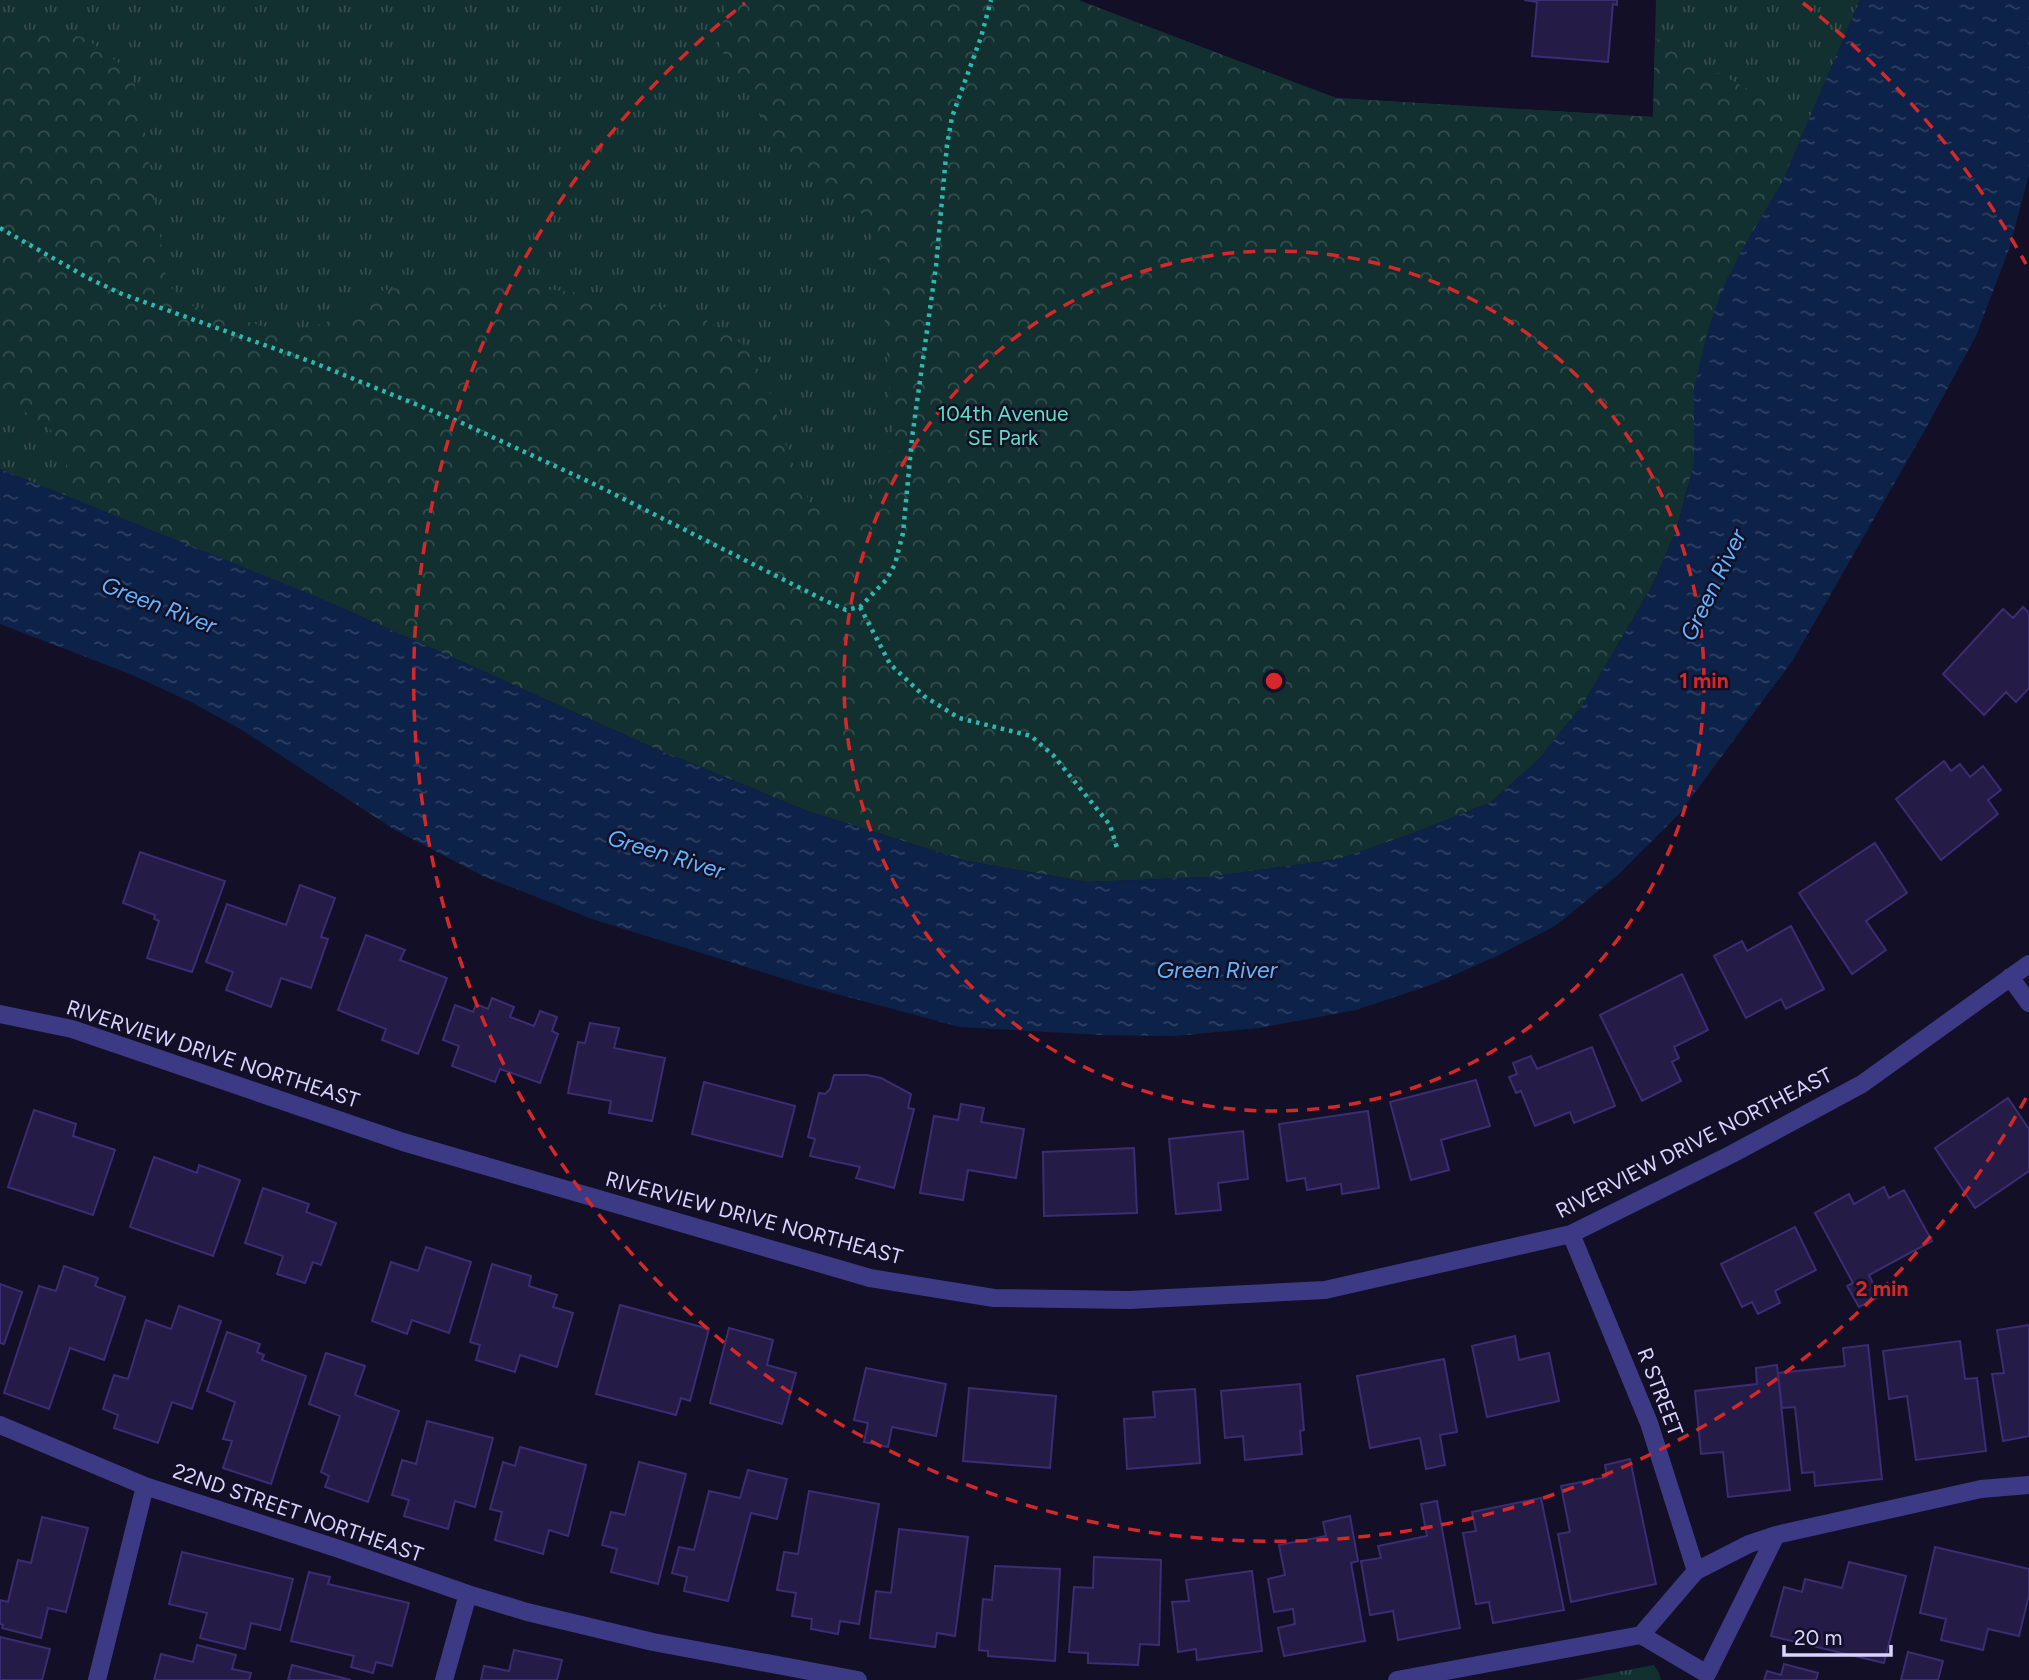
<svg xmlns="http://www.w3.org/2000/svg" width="2029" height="1680" viewBox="0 0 2029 1680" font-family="Figtree,sans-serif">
	<defs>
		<pattern id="grass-tufts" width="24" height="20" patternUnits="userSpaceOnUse" patternTransform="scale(1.75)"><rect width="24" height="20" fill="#12302f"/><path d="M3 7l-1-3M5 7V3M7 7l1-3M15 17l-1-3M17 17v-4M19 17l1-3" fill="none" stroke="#344d4e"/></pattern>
		<pattern id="forest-crowns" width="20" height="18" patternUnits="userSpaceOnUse" patternTransform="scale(1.75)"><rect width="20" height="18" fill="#12302f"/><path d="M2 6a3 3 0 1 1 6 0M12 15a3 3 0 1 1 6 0" fill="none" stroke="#344d4e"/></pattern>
		<pattern id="water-ripples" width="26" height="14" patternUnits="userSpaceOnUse" patternTransform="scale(1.75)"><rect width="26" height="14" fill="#0c2248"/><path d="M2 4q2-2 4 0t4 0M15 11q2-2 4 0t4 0" fill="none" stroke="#2f4163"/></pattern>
	</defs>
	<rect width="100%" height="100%" fill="#130f26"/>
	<path fill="url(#grass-tufts)" d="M0,0H1078L1336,98L1653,117L1656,0H1860L1782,183L967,861L0,469Z
		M1654,1665L1659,1673L1661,1680H1575Z"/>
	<path fill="url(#forest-crowns)" d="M727,0H1078L1336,98L1653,117L1655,38L1808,122L1694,388V464L1676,531L1652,586L1582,706L1538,760L1491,802L1419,831L1339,859L1208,877L1087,882L967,861L807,811L652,747L313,595L62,494L67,458L49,427L0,397V27L84,37L132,73L143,119L167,284L193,306L291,334L329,321L381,291L444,278L634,299L703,318L745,346L769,389L788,452L810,503L839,517L859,518L893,443L881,263L863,215L774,137L719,46Z"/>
	<path fill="url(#water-ripples)" d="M1860,0H2029V175L2009,249L1976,336L1926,428L1793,660L1679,814L1618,875L1555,926L1499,955L1436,983L1356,1010L1259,1028L1175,1036L1102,1035L960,1027L807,986L592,919L483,876L395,830L242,730L191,702L130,674L0,624V469L313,595L652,747L807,811L967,861L1087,882L1208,877L1339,859L1419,831L1491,802L1538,760L1582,706L1652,586L1676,531L1694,464V388L1707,333L1723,287L1743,248L1782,182Z"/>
	<path fill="#241b47" stroke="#3b2d73" stroke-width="2" d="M1524,0H1617V5L1613,4L1608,62L1532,56L1537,2Z
		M2023,607L2029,613V688L2016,702L2006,692L1984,715L1943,674L2003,609L2013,618Z
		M1944,761L1951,771L1960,764L1970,777L1983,766L2001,790L1988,800L1998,814L1941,860L1896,799Z
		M1875,843L1907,893L1866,921L1886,950L1852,974L1799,893Z
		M140,852L225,881L192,972L147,958L159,921L154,919L155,915L123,903Z
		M300,885L335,898L321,937L328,939L311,988L281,978L271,1007L226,990L233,972L206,962L227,904L286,925Z
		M1791,926L1824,989L1786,1009L1781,999L1746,1018L1714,956L1742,941L1747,951Z
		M366,935L405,950L400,960L447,978L418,1054L382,1040L386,1029L338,1010Z
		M1682,974L1708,1030L1674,1047L1679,1058L1672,1062L1681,1081L1642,1101L1600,1015Z
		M492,998L514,1007L510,1017L534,1026L540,1011L557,1017L552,1031L558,1034L540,1083L500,1069L495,1082L452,1066L459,1046L443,1040L455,1005L473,1012L476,1004L488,1009Z
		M590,1023L619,1028L614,1048L665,1058L652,1121L609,1113L611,1101L568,1093L578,1042L585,1043Z
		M1592,1047L1615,1106L1574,1123L1570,1112L1535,1126L1521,1091L1516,1093L1509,1077L1517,1074L1513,1063L1531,1056L1537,1069Z
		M834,1075H867L881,1078L911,1094L908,1108L914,1109L894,1188L856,1178L860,1167L810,1156L815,1139L808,1137L819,1093L825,1094L830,1089Z
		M1476,1080L1490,1126L1441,1140L1449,1170L1411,1180L1390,1102Z
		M704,1082L795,1106L782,1157L692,1134Z
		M2008,1098L2029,1129V1171L1975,1208L1935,1148Z
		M961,1104L984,1108L981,1122L1024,1129L1016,1178L968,1170L963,1200L920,1193L934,1116L958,1120Z
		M34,1110L76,1124L73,1136L115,1150L93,1215L8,1187Z
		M1368,1111L1379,1188L1342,1194L1341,1184L1307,1190L1305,1178L1287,1181L1279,1124Z
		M1243,1131L1248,1179L1218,1183L1221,1210L1176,1214L1169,1139Z
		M1134,1148L1137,1213L1044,1216L1043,1152Z
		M154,1157L197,1173L199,1165L240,1180L213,1256L130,1227Z
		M1884,1187L1889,1198L1904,1190L1932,1241L1869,1275L1879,1297L1859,1307L1847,1286L1853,1283L1815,1213L1849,1194L1854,1204Z
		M263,1188L309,1204L306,1212L336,1223L321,1265L313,1262L305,1283L277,1274L283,1256L245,1243Z
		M1795,1227L1816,1270L1775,1291L1780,1303L1758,1314L1752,1302L1742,1307L1721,1264Z
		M426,1247L471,1262L449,1333L412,1320L407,1334L372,1321L391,1262L418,1271Z
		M492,1264L531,1276L529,1286L557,1295L553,1307L573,1313L557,1367L520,1355L515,1372L476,1360L480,1345L470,1342Z
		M64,1266L98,1278L95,1286L125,1297L104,1360L70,1348L49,1409L4,1393L39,1286L56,1291Z
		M0,1284L22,1292L4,1344L0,1343Z
		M620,1305L709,1329L690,1401L681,1398L676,1415L596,1394Z
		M179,1306L221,1321L192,1409L172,1402L158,1443L114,1428L118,1415L103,1409L114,1375L128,1379L146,1320L171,1329Z
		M2029,1325V1436L2003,1441L1992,1374L2004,1373L1997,1330Z
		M729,1328L773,1340L767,1365L796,1373L782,1424L710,1403Z
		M227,1332L260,1344L257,1352L264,1355L262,1360L306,1376L271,1484L223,1468L232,1441L223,1439L235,1402L207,1391Z
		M1515,1336L1519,1360L1549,1353L1559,1401L1487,1417L1472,1346Z
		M1960,1341L1965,1379L1977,1378L1986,1451L1916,1460L1907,1396L1889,1399L1883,1351Z
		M1868,1345L1882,1479L1815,1486L1814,1472L1802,1473L1795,1407L1782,1408L1778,1373L1845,1366L1843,1348Z
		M326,1353L365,1366L355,1395L399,1411L368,1502L325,1487L329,1476L321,1472L340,1416L309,1404Z
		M1444,1359L1457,1432L1440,1435L1445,1465L1426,1469L1420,1438L1370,1448L1357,1376Z
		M1777,1365L1790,1490L1728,1497L1723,1452L1701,1454L1695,1391L1757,1384L1756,1368Z
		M866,1368L946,1384L936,1436L892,1427L888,1447L864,1442L868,1423L854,1420Z
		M1300,1384L1304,1430L1300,1431L1302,1454L1245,1460L1243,1436L1225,1438L1221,1391Z
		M969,1388L1056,1396L1050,1468L963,1461Z
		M1195,1389L1200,1463L1127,1469L1124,1419L1155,1417L1153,1392Z
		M427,1421L493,1438L475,1507L455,1501L448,1529L404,1516L409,1500L392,1495L402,1460L416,1464Z
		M520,1447L586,1465L568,1536L549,1530L543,1554L495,1540L502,1512L490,1509L503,1462L515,1466Z
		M1630,1459L1656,1584L1571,1602L1558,1534L1570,1532L1561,1486L1607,1477L1605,1465Z
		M639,1462L686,1474L658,1584L611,1572L617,1549L602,1545L611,1512L625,1515Z
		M748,1470L787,1479L777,1519L751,1513L728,1601L684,1591L687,1577L672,1573L679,1547L694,1550L709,1491L740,1498Z
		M809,1491L879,1504L859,1624L840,1621L838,1634L811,1629L812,1619L792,1616L796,1593L777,1590L784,1552L798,1554Z
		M1541,1498L1564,1610L1493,1623L1489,1602L1476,1604L1463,1533L1476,1531L1472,1512Z
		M1437,1501L1460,1628L1398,1640L1393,1611L1370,1615L1361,1561L1381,1558L1378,1546L1427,1536L1421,1504Z
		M1350,1516L1358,1561L1351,1563L1365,1641L1284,1656L1278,1628L1295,1624L1293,1609L1274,1612L1268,1579L1285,1575L1279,1545L1326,1536L1323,1522Z
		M42,1517L88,1528L66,1612L48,1608L41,1638L2,1628L3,1625L0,1624V1600L8,1602L18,1560L31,1563Z
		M899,1529L968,1537L955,1636L937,1633L935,1647L870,1638L876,1591L891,1593Z
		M1935,1547L2029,1569V1595L2019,1636L1988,1629L1983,1650L1941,1640L1946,1619L1920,1613Z
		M182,1552L293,1579L280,1630L251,1623L245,1649L200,1638L207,1613L169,1604Z
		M1094,1557L1161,1560L1159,1645L1140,1644L1138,1665L1088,1663V1653L1069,1652L1074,1587L1093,1588Z
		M1849,1562L1906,1576L1884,1663L1771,1636L1784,1587L1802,1592L1805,1579L1842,1588Z
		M995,1566L1060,1569L1055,1661L988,1656V1651L979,1650L983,1599L992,1600Z
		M1252,1571L1262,1651L1197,1660L1196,1649L1178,1652L1172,1602L1189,1601L1186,1580Z
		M309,1572L330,1577L328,1584L409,1603L392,1666L376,1662L373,1673L351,1667L354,1656L291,1641Z
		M0,1637L50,1649L42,1680H0Z
		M197,1645L236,1655L232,1669L251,1673L249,1680H154L161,1654L193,1662Z
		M514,1650L562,1660L557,1680H481L484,1666L509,1671Z
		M1908,1652L1943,1661L1938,1680H1901Z
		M1784,1664L1818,1673L1816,1680H1764L1767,1671L1781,1675Z
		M292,1665L351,1680H288Z"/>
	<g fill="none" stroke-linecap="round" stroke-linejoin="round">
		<path stroke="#2fb8b0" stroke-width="4.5" stroke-dasharray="3.5 5" stroke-linecap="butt" d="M0,228L88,278L122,294L312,362L462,423L594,484L826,601L846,610L860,607L887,579L895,564L903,533L912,438L936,266L947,145L952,117L981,37L991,0
			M860,607L890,664L924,696L959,718L1031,736L1053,755L1110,825L1117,848"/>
		<path stroke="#3d3a85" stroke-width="18" d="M2010,977L2029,1003
			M0,1014L72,1029L403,1142L870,1278L994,1298L1129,1300L1325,1290L1571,1234L1732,1154L1862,1084L2029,964
			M1571,1234L1649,1423L1696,1571
			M0,1425L145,1486L336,1548L468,1594L527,1612L653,1642L858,1680
			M1641,1635L1707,1674L1776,1535
			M97,1680L145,1486
			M444,1680L468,1594
			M1397,1680L1641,1635L1696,1571L1749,1544L1776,1535L1981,1489L2029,1485"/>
	</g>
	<g fill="none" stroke="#d62828" stroke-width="3.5" stroke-dasharray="12 9">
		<circle cx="1274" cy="681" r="430"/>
		<path d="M2026 1098A860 860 0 1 1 745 3M1803 3A860 860 0 0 1 2026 264"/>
	</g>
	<g text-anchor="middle" stroke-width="5" stroke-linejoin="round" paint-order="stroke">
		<g font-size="21" fill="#5fe0c0" stroke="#130f26">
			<text x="1003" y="421">104th Avenue<tspan x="1003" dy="24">SE Park</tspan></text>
		</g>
		<g font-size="21" fill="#d9d4ff" stroke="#130f26">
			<text transform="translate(213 1054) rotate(18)" y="7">RIVERVIEW DRIVE NORTHEAST</text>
			<text transform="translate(1694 1143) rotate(-27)" y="7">RIVERVIEW DRIVE NORTHEAST</text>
			<text transform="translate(754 1218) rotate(15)" y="7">RIVERVIEW DRIVE NORTHEAST</text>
			<text transform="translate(1660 1392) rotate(69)" y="7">R STREET</text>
			<text transform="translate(298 1513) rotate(19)" y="7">22ND STREET NORTHEAST</text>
		</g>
		<g font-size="23" font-style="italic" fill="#62b6ff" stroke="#130f26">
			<text transform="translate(1713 585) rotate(-64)" y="8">Green River</text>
			<text transform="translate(159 605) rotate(21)" y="8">Green River</text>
			<text transform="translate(666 854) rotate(17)" y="8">Green River</text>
			<text x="1217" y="978">Green River</text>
		</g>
	</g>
	<circle cx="1274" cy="681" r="10" fill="#d62828" stroke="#130f26" stroke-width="3.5"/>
	<g font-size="21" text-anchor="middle" font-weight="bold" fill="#d62828" stroke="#130f26" stroke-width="5" stroke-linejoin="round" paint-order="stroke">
		<text x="1704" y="688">1 min</text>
		<text x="1882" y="1296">2 min</text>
	</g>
	<path d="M1784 1645v10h107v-10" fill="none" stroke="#d9d4ff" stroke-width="3.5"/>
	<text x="1794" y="1645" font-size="21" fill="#d9d4ff" stroke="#130f26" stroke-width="5" paint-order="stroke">20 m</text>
</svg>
